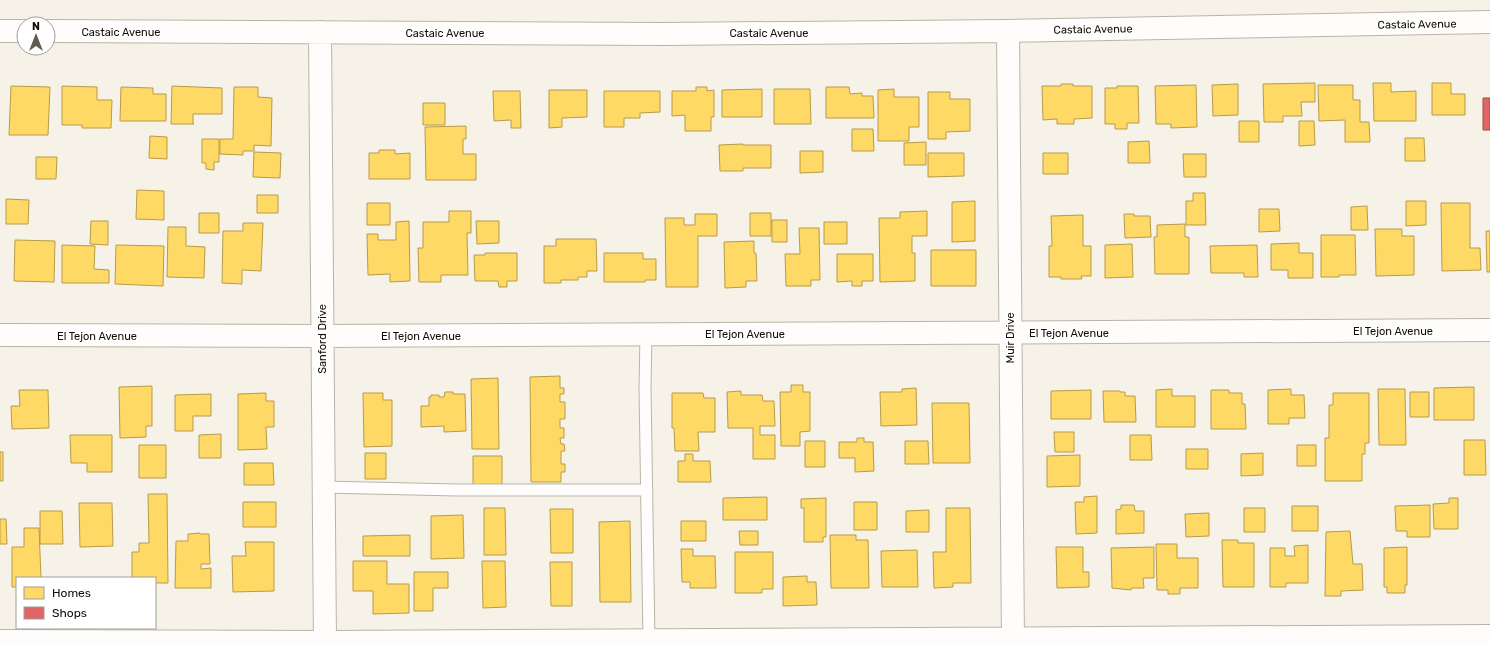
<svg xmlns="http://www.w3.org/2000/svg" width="1490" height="645" viewBox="0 0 1490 645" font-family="Rubik,sans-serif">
	<rect width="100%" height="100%" fill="#f7f2e8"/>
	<path fill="#ffd966" stroke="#b79b48" d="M1315,83V102H1301L1302,116H1283V122H1264L1263,84Z
		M1373,83H1391V92L1416,91V121H1374Z
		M1432,83H1451V94H1465V115H1432Z
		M1061,84H1073V86H1092V118L1074,119V124H1057V119L1043,120L1042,86H1061Z
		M1238,84V115L1213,116L1212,85Z
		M1196,85L1197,127L1171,128V124H1156L1155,86Z
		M1318,85H1353V100H1360V122H1369L1370,142H1345V120L1319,121Z
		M11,86L50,87L48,135H9Z
		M62,86L97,87V100H112L111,128H82V125H62Z
		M172,86L222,88V114H193V124H194H171Z
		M1117,86H1138L1139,123H1127V129H1115V124H1105V88H1117Z
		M121,87L153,88V94H166V121H120Z
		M234,87H258V97L272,98L271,146L254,145V151H243V155L220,154V139H233Z
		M696,87H707V91L714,90V117H711V131H685V115L672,116V91H696Z
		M826,87H849L850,94L862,93V96H873L874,118H826Z
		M762,89V117H722V90Z
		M774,89H810L811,124H774Z
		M894,89V97H919V127H909V141H878V90Z
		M549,90H587V117L562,118V127L549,128Z
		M493,91H520L521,128H511V120L494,121Z
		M604,91H660V112L640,113V118H624V127H604Z
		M928,92H950V99H970V131L946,132V139H928Z
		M423,103H445V125H423Z
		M1239,121H1259V142H1239Z
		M1299,121H1314L1315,145L1299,146Z
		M466,126V139H463V154H476V180H426L425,127Z
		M852,129H873L874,151H852Z
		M150,136L167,137V159L149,158Z
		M1405,138H1424L1425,161H1405Z
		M202,139H219V162H214V170L206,169V163H202Z
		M1149,141L1150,163H1128V142Z
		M926,142V165H904V143Z
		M743,144V145H771V168H743V171H720L719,145Z
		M379,150H395V154L410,153V179H369V153H379Z
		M800,151H823V172L800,173Z
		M254,152L281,153L280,178L253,177Z
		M928,153H964V176L928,177Z
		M1043,153H1068V174H1043Z
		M1183,154H1206V177H1184Z
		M36,157H57L56,179H36Z
		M137,190L164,191V220L136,219Z
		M1193,193H1205L1206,225H1186V201H1193Z
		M257,195H278V213H257Z
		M6,199L29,200L28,224H6Z
		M975,201V241L952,242V202Z
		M1406,201H1426V225L1406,226Z
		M367,203H390V225H367Z
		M1441,203H1470V248H1480L1481,270L1442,271Z
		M1367,206L1368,230H1351V207Z
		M1259,209H1279L1280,231L1259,232Z
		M449,211H471V233H467L468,275H441V282H419L418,248H423V222H449Z
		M927,211V236H912V253H915V281L880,282L879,218H900V212Z
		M199,213H219V233H199Z
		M750,213H771V236H750Z
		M695,214H717V236H698V287H666L665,218H684V225H695Z
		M1124,214H1134V216H1150L1151,237L1125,238Z
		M1083,215V246H1091V276H1081L1082,279H1061V277H1049V246H1052L1051,216Z
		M772,220H787V242H772Z
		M91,221H108V245L90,244Z
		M409,221L410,281L390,282V274L368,275L367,234H378V240H396V222Z
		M476,221H499V243L477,244Z
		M824,222H847V244H824Z
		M243,223H263L261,271L242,270V284L222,283L223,231H243Z
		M1185,224V237H1189V274H1155L1154,237H1157V225Z
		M168,227H186V246L205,247L204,278L167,277Z
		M799,228H819L820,280H811V286H786L785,254H800Z
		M1375,229H1402V236H1414V275L1376,276Z
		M1486,231H1490V272H1487Z
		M1321,235H1355L1356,275H1339V277H1321Z
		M556,239H596L597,271H587V277H578V280H561V283H544V246H556Z
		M15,240L55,241L54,282L14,281Z
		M754,241V253H756L757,281H746V287L725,288L724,242Z
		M1299,243V253H1313V278H1288V270H1271V244Z
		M1132,244L1133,277L1105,278V245Z
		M62,245L95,246L94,269L109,270V283H62Z
		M116,245L164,246L163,286L115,284Z
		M1257,245L1258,277H1244V273H1211L1210,246Z
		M931,250H976V286H931Z
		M485,253H517V281H507V287H499L498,281H475L474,255H485Z
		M604,253H643V259H656V280H645V282H604Z
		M837,254H873V281H862V286H852V281L837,282Z
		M560,376V388H564V394H560V402H565V419H560V428H564V438H560L561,444H564L565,451H561V464H565V472H561V482H531L530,377Z
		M498,378L499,449H472L471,379Z
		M791,385H803V392H810V431L800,432V446H781L780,392H791Z
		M152,386V426H146V437L120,438L119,387Z
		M1474,387V420H1434V388Z
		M916,388L917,425L881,426L880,392H902V389Z
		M1172,389V396H1195V427H1156V390Z
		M1291,389V395H1304L1305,418H1289V424H1268V390Z
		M1378,389H1405L1406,445H1379Z
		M19,390H48L49,428L12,429L11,406H20Z
		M1091,390V419H1051V391Z
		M1211,390H1229V393H1242V404H1245L1246,429H1211Z
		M741,391V395H762L763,401H774L775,426H760V435H775V459H753V428H728L727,392Z
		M1103,391H1120V392H1125V396H1135L1136,422H1104Z
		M445,392H453V394H465L466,431L444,432V426L421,427V406H429V397H431V395H439V397H444Z
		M1410,392H1429V417H1410Z
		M266,393V401H274V427H266L267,449L238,450V394Z
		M363,393H383V400H392V446L364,447Z
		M672,393H703L704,398H715V432H698L699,451H675L674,428H672Z
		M1333,393H1369V443H1365V454H1362V481H1325V438H1329V405H1333Z
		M211,394V416H193V431H175V395Z
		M932,403H969L970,463H933Z
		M1054,432H1074V452H1055Z
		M221,434V458H199V435Z
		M70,435H112V472H87V463H71Z
		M1130,435H1151L1152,460H1130Z
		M857,438H864V442H873L874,471L855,472V458H839V442H857Z
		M1464,440H1485L1486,475H1464Z
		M805,441H825V467H805Z
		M905,441H928L929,464H905Z
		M139,445H166V478H139Z
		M1297,445H1316V466H1297Z
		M1186,449H1208V469H1186Z
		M0,452H3V481H0Z
		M365,453H386V479H365Z
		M1263,453V475L1241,476V454Z
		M685,454H693V461H710L711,482H678V461H685Z
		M1080,455V486L1047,487V456Z
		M473,456H502V486H473Z
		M244,463H273L274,485H244Z
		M148,494H167L168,583H155V578H132V552H139V543H149Z
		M1097,496V533L1076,534L1075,502H1084V497Z
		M767,497V520H723V498Z
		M826,498V537H823V542H804V508H801V499Z
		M1449,498H1458V529H1434L1433,504L1449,503Z
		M243,502H276V527H243Z
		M854,502H877V530H854Z
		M79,503H112L113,546L80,547Z
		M1121,505H1134L1135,511H1144V533L1116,534V510L1121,509Z
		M1430,505V537H1407V531H1396L1395,506Z
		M1292,506H1318V531H1292Z
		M484,508H505L506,555H484Z
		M946,508H970L971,583H953V587L934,588L933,552H946Z
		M1244,508H1265V532H1244Z
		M550,509H573V553H551Z
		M929,510V532H906V511Z
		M40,511H62L63,544H40Z
		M1209,513V536L1186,537L1185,514Z
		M463,515L464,558L431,559V516Z
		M0,519H6L7,544H0Z
		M630,521L631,602H600L599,522Z
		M681,521H706V541H681Z
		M24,528H39L41,578H17V587H12V547H24Z
		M739,531H758V545H740Z
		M1350,531L1353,564H1362L1363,590L1341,591V596H1325L1326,532Z
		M200,533V534H209L210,564H201V569L211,568V588H175L176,541H188V534Z
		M410,535V556H363V536Z
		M830,535H856V540H868L869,588H831Z
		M1222,540H1238V543H1254V587H1223Z
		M245,542H274V591L233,592L232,556H246Z
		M1156,544H1177V558H1198V588H1180V594H1168V590H1157Z
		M1308,545V583H1286V587H1270V548H1285V556H1295L1294,546Z
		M1056,547H1083V572H1089V587L1057,588Z
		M1154,547V578H1143L1144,588H1131V590L1112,588L1111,548Z
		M1407,547V585H1405V593H1387V587H1384V548Z
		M681,549H693V556H715L716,588H690V582H682Z
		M917,550L918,587H882L881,551Z
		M735,552H773V589H762V593H735Z
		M353,561H387V584H409V613L373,614V591H353Z
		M482,561H505L506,607L483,608Z
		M550,562H572V606H551Z
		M414,572H448V588H433V611H414Z
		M807,576V582H816L817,605L783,606V577Z"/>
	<path fill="#e06666" stroke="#a24b48" d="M1483,98H1490V130H1483Z"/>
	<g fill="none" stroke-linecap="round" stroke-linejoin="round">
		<g stroke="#b9b4aa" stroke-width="13">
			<path id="lane" d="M646,335L645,388L649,641
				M323,487L457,490H647"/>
		</g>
		<g stroke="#b9b4aa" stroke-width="24">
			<path id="street" d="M0,31H24
				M48,31L663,34L1008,31L1490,22
				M1008,31L1013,645
				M320,32L325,645
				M0,335L322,336L1490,330
				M0,641L325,642L1490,636"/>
		</g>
		<use href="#lane" stroke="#fefdfc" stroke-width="11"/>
		<use href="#street" stroke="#fefdfc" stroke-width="22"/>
	</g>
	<g text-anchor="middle" stroke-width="4" stroke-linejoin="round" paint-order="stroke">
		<g font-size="11" fill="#100b03" stroke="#fff">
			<text transform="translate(1417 24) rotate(-1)" y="4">Castaic Avenue</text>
			<text transform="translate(1093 29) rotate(-1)" y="4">Castaic Avenue</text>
			<text x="121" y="36">Castaic Avenue</text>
			<text x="445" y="37">Castaic Avenue</text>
			<text x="769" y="37">Castaic Avenue</text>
			<text x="1393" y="335">El Tejon Avenue</text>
			<text x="1069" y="337">El Tejon Avenue</text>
			<text x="745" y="338">El Tejon Avenue</text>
			<text x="97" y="340">El Tejon Avenue</text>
			<text x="421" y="340">El Tejon Avenue</text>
			<text transform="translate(1010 338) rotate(-90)" y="4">Muir Drive</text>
			<text transform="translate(322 339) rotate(-90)" y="4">Sanford Drive</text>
		</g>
	</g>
	<rect x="16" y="577" width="140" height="52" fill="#ffffff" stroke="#9f9d9a"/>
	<rect x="24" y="587" width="20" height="12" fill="#ffd966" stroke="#9f9d9a"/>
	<text x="52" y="597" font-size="12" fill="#100b03">Homes</text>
	<rect x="24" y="607" width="20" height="12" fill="#e06666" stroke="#9f9d9a"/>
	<text x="52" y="617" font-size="12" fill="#100b03">Shops</text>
	<g transform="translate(36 36)"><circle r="19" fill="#ffffff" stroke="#9f9d9a"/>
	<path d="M0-3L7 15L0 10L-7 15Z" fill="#615c53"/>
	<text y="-6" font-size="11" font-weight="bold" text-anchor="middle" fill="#100b03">N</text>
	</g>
</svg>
